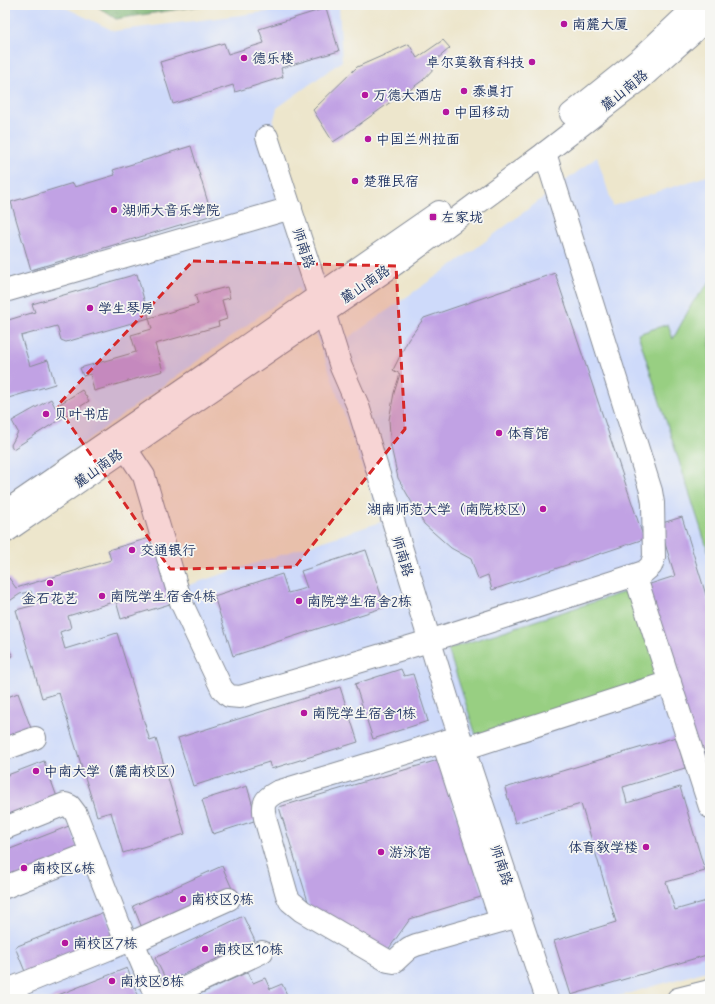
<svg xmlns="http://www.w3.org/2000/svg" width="715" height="1004" viewBox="0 0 715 1004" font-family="Mynerve,'LXGW WenKai TC',sans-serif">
	<defs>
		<pattern id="forest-crowns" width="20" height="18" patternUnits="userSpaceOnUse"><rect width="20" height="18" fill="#7ab270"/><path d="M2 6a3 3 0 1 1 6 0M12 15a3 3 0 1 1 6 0" fill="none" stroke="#63915f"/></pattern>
	</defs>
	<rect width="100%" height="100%" fill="#f6f6f2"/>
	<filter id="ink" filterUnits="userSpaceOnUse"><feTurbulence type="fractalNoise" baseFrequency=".025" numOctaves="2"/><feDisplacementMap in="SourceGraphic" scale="8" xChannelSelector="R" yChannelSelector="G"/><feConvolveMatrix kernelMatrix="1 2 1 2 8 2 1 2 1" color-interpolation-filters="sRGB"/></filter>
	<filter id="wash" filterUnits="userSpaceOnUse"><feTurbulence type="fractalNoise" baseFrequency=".012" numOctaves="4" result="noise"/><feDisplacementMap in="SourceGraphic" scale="16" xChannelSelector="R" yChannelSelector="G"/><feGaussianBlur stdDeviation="0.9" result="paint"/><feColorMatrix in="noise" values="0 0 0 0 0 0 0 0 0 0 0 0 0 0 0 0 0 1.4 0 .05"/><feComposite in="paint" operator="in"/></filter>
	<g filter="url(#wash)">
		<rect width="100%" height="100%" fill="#ede6cc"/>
		<path fill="#cedafa" d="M5,5H60L114,31L320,5H339L342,61L277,108L272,127L318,264L348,338L475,249L597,157L613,206L710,175V970L609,999H5V662L13,656L5,644V604L20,594L60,582L58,575L110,560L108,550L153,537L186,586L381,522L324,356L298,288L95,435L5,496Z"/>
		<path fill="#98cf82" stroke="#5a7f70" d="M710,282V557L638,334L668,324L673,339L693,302Z
			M634,589L662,675L476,735L448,649Z"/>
		<path fill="url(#forest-crowns)" stroke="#4a7067" d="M95,5H205L116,19Z"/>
		<g id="blocks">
			<path fill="#c1a2e4" d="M326,8L339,51L281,68L283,77L235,92L233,85L173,104L160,62L224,43L228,54L264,43L259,29Z
				M443,40L450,48L436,60V66L423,80L411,89L392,101L350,131L333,142L313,110L357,67L409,44L417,58Z
				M191,146L209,206L213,205L216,214L31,270L11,202L73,183L75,187L115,175L113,170Z
				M555,273L644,539L492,590L488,575L478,579L471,559L451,548L424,524L398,478L391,447L389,420L394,393L400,374L393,370L408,340L424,318Z
				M137,274L149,318L66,342L61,340L57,326L21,336L30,366L48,360L55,384L5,399V321L35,312L32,304Z
				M227,287L230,298L222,300L227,319L218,322L219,326L155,344L163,371L94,391L90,374L83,376L80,368L136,352L131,335L152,329L149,318L198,304L195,295Z
				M82,390L89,401L13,449L11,445L18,432L12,421L51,399L55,407Z
				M682,517L710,608V790L644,586L675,576L659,524Z
				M153,537L173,603L121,619L116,601L68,616L71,628L60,632L65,649L117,633L150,741L156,739L185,834L123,853L111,812L97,816L59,693L42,698L16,610L35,605L31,591L20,594L5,604V581L9,578L16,588L111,560L108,550Z
				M366,550L385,607L233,656L214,596L282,574L288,593L307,588L301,571Z
				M5,644L13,656L5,662Z
				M401,669L404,676L413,674L428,721L373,739L355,684Z
				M340,687L358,742L271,769L269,762L193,786L178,738Z
				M18,693L32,731L5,742V698Z
				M676,737L685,768L623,787L627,803L680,787L705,871L666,882L675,910L710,900V954L571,995L554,941L616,922L581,804L515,823L505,788Z
				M438,760L484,896L410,919L385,954L310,908L279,807Z
				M44,761L57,797L5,817V776Z
				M247,786L257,820L213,834L202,800Z
				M69,826L80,853L5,883V851Z
				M222,866L234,893L144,933L133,906Z
				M104,912L115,939L26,974L15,947Z
				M243,916L255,941L167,982L155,958Z
				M127,968L138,995L128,999H48Z
				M248,972L253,983L265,978L270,989L282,984L289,999H189Z"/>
		</g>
	</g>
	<g filter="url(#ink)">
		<use href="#blocks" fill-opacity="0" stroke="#848a95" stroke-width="1"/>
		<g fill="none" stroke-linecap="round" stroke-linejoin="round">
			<g stroke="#848a95" stroke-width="24">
				<path id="minor" d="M267,137L319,296L341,367L358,406L449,704L547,999
					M545,153L651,491L653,503L654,557L651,566L644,572L635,575L710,807
					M5,291L291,208
					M116,436L126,449L144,476L181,602L222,689L229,696L240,697L429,641L635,575
					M459,737L277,792C264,799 262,804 265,818L287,895L290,901L302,911L388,961L394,962L409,948L416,945L519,916
					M443,742L501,921
					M5,749L35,738
					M463,749L670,682
					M5,828L65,804L70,806L76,814L126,942H133L157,999
					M5,887L91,853
					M133,942L229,899
					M5,991L126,942
					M172,994L262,952
					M678,999L710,991"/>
			</g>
			<g stroke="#848a95" stroke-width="24">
				<path id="major" d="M571,114L642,57L697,5
					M5,512L206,374L439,212
					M5,532L395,264L545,153L637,82L710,17"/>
			</g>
			<use href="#minor" stroke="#fff" stroke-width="22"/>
			<use href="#major" stroke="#fff" stroke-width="22"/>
		</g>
	</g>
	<path fill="#d62828" fill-opacity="0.2" stroke="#d62828" stroke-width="3" stroke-dasharray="8 5" stroke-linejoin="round" d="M193,261L396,266L405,429L295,567L170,569L57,406Z"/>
	<g fill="#b5179e" stroke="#f6f6f2" stroke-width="1.5">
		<circle cx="564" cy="24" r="4"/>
		<circle cx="244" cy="58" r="4"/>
		<circle cx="532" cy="62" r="4"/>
		<circle cx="464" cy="91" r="4"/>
		<circle cx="365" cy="95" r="4"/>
		<circle cx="446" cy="112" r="4"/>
		<circle cx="368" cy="139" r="4"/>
		<circle cx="355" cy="181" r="4"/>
		<circle cx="114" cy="210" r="4"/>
		<rect x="429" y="213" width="8" height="8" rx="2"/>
		<circle cx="90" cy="308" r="4"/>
		<circle cx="46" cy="414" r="4"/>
		<circle cx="499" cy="433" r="4"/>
		<circle cx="543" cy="509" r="4"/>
		<circle cx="132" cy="550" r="4"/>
		<circle cx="50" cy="583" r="4"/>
		<circle cx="102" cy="596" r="4"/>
		<circle cx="299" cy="601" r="4"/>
		<circle cx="304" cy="713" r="4"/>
		<circle cx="36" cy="771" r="4"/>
		<circle cx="646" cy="847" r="4"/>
		<circle cx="381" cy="852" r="4"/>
		<circle cx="24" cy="868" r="4"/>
		<circle cx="183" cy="899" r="4"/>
		<circle cx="65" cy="943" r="4"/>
		<circle cx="205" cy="949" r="4"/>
		<circle cx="112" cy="981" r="4"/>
	</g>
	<g text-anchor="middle" stroke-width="3.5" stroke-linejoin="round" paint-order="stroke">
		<g font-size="14" fill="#1b2f5e" stroke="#f6f6f2" text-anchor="start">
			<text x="572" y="29">南麓大厦</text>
			<text x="252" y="63">德乐楼</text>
			<text x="524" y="67" text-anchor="end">卓尔莫教育科技</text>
			<text x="472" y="96">泰真打</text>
			<text x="373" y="100">万德大酒店</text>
			<text x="454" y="117">中国移动</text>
			<text x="376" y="144">中国兰州拉面</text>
			<text x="363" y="186">楚雅民宿</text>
			<text x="122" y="215">湖师大音乐学院</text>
			<text x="441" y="222">左家垅</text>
			<text x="98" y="313">学生琴房</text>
			<text x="54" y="419">贝叶书店</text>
			<text x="507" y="438">体育馆</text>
			<text x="535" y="514" text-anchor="end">湖南师范大学（南院校区）</text>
			<text x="140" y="555">交通银行</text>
			<text x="110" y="601">南院学生宿舍4栋</text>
			<text x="50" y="603" text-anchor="middle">金石花艺</text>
			<text x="307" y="606">南院学生宿舍2栋</text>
			<text x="312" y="718">南院学生宿舍1栋</text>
			<text x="44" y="776">中南大学（麓南校区）</text>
			<text x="638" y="852" text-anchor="end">体育教学楼</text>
			<text x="389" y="857">游泳馆</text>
			<text x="32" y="873">南校区6栋</text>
			<text x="191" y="904">南校区9栋</text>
			<text x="73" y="948">南校区7栋</text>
			<text x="213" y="954">南校区10栋</text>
			<text x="120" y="986">南校区8栋</text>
		</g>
		<g font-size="14" fill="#1b2f5e" stroke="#f6f6f2">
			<text transform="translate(624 90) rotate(-39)" y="5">麓山南路</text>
			<text transform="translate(304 248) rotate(72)" y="5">师南路</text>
			<text transform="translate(365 284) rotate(-34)" y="5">麓山南路</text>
			<text transform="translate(98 468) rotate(-35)" y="5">麓山南路</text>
			<text transform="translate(403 556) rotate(73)" y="5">师南路</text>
			<text transform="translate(502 865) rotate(72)" y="5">师南路</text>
		</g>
	</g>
	<rect width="715" height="1004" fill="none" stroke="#f6f6f2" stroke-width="20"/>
</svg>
